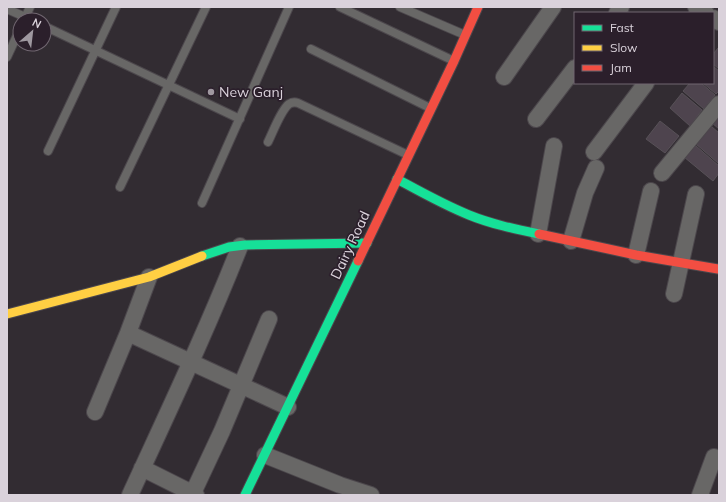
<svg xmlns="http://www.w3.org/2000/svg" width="726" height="502" viewBox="0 0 726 502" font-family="Mulish,sans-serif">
	<rect width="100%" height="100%" fill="#322c32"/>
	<path fill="#4e444e" stroke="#575157" d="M719,47V69L713,64V54Z
		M713,66L719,71V91L716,94L703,83H713Z
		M690,83H701L715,95L704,109L683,91Z
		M682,93L702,110L690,126L670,108Z
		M719,115V129L712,123Z
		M660,121L679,136L665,153L646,139Z
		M711,126L719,133V164L696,144Z
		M695,145L719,166V173L713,181L684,157Z"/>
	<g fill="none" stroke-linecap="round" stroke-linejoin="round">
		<g stroke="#4c474c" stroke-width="10">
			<path id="lane" d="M340,7L454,61
				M400,7L465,35
				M7,9L32,20
				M24,20L30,7
				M44,26L240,119
				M311,49L430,108
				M7,57L20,29
				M268,142C273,132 281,110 289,104C292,102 295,102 298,103L408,155
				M48,151L116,7
				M120,187L206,7
				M202,203L289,7"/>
		</g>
		<g stroke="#4c474c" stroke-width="18">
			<path id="street" d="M696,7L706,13
				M617,13L621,7
				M713,18L719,22
				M504,77L553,7
				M536,119L575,68
				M594,152L646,83
				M662,173L719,104
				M538,234L554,146
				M571,241L585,193L596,168
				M636,255L651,191
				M674,294L696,194
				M128,333L288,407
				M95,412L128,333L149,277
				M265,455L340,485L371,495
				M142,468L196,495
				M130,495C168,412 207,330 240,246
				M192,495L222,431L269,319
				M700,495L714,457"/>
		</g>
		<g stroke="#4c474c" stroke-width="11">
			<path id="fast" d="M397,179C421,192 444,205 469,215C491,224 515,229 539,234
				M202,256L229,247L245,245L367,243
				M245,495L358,261"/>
		</g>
		<g stroke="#4c474c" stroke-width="11">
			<path id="slow" d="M7,314L149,277L202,256"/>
		</g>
		<g stroke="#4c474c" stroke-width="11">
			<path id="jam" d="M539,234L636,255L718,269
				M358,261L454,61L478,7"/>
		</g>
		<use href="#lane" stroke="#686766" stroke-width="8"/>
		<use href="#street" stroke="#686766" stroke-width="16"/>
		<use href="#fast" stroke="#16e098" stroke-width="9"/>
		<use href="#slow" stroke="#ffcf43" stroke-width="9"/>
		<use href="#jam" stroke="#f24e42" stroke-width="9"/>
	</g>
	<circle fill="#9f98a0" stroke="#2b1f2b" stroke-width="1.5" cx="211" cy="92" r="4"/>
	<g text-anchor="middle" stroke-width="3.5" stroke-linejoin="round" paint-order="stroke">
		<g font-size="14" fill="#dad2db" stroke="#2b1f2b" text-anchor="start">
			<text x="219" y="97">New Ganj</text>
		</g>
		<g font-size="14" fill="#dad2db" stroke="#2b1f2b">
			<text transform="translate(350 245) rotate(-65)" y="5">Dairy Road</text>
		</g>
	</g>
	<rect width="726" height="502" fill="none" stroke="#dad2db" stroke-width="16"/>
	<rect x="574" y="12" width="140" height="72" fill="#2b1f2b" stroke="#716771"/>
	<rect x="582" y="25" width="20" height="6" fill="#16e098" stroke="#716771"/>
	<text x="610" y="32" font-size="12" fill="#dad2db">Fast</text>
	<rect x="582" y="45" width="20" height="6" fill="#ffcf43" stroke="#716771"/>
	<text x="610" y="52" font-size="12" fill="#dad2db">Slow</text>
	<rect x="582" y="65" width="20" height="6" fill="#f24e42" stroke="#716771"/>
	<text x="610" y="72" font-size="12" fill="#dad2db">Jam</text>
	<g transform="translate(32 32) rotate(28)"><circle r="19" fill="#2b1f2b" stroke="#716771"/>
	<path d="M0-3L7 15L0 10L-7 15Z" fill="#9f98a0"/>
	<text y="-6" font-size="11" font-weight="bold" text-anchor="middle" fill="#dad2db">N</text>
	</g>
</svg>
